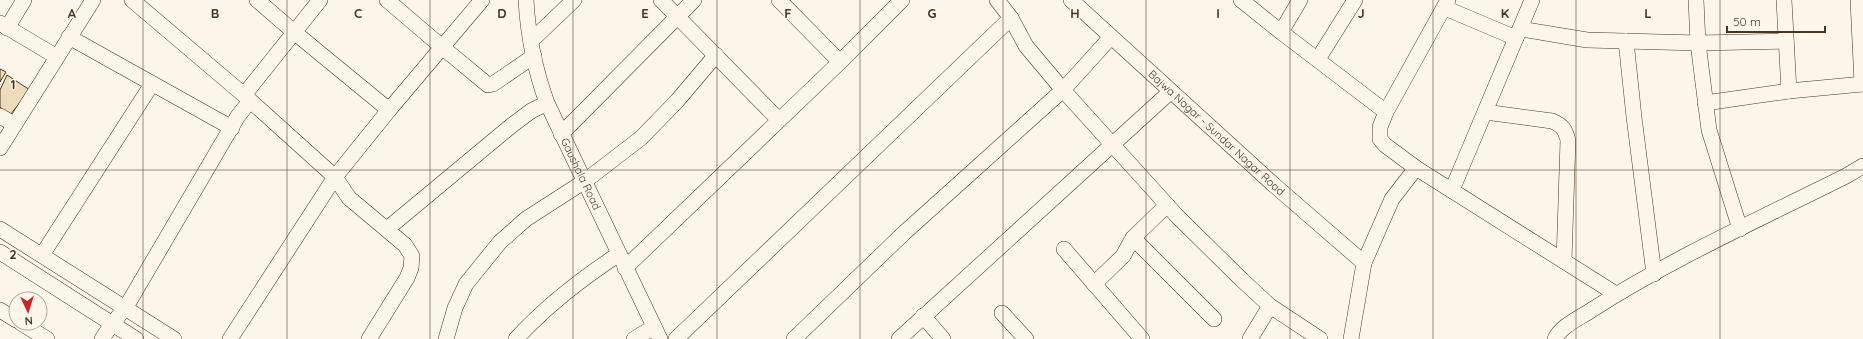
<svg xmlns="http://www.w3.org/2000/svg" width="1863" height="339" viewBox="0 0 1863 339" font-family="Quicksand,sans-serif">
	<rect width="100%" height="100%" fill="#fbf6e9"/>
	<path fill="#ecdcbc" stroke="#4a3520" d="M0,69L6,72L0,82Z
		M7,75L30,90L10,115L0,107V90Z"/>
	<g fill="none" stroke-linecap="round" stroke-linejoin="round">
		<g stroke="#4a3520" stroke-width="16">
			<g id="minor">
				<path d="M132,0L244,95L335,177L389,110L482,0"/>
				<path d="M257,0L294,32L389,110"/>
				<path d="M387,0L442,47L488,85L493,84L534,56"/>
				<path id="s1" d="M526,0C528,36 535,70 547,103L660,339"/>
				<path d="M661,0L779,120"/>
				<path d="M779,0L840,62"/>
				<path d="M997,0L1011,18L1026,46L1063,90L1177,216L1242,280L1270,306L1320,339"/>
				<path id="s2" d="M1071,0L1274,185L1364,263"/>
				<path d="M1241,0L1281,32"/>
				<path d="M1300,0L1281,32L1386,112"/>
				<path d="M1448,0L1386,112L1380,127V139L1385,145L1416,168L1616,294"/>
				<path d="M1696,0L1698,43L1709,130L1740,229"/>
				<path d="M1784,0L1789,91"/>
				<path d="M1858,0L1862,84"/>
				<path d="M1445,8L1516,38"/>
				<path d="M0,23L57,57"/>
				<path d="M7,28L24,0"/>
				<path d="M1521,29L1587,40L1698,43L1786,41"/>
				<path d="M69,37L232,128"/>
				<path d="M531,41L574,0"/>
				<path d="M1626,41L1634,117L1654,274"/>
				<path d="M1318,59L1355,0"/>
				<path d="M244,95L320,0"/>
				<path d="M1705,103L1789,91L1863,84"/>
				<path d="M1485,112L1552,121C1562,125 1565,129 1568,140L1564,261"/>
				<path d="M0,116L14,124"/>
				<path d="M561,134L694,0"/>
				<path d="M0,148L93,0"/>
				<path d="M1452,190L1532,0"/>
				<path d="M0,229L174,339"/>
				<path d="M387,229L511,126L531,111L547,103"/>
				<path d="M1133,238L1214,319"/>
				<path d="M1064,249L1142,339"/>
				<path d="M0,252L136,339"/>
				<path d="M42,255L152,84"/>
				<path d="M625,268L840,62L902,0"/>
				<path d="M1094,284L1123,256L1133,238L1167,205"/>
				<path d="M0,310L16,320"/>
				<path d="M1002,313L1026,339"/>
				<path d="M923,316L943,339"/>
				<path d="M21,323L47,339"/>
				<path d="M102,339L112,324L126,307L238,116L250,101"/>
				<path d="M230,339L335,177L349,198L405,245L412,256L411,268L407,278L369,339"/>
				<path d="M446,339L455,308L466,284L500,242L526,219L585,181L641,138L677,101L716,55"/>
				<path d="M516,339C547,305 581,279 619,254"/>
				<path d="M634,339L654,327"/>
				<path d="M676,339L1011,18"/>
				<path d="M794,339L904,233L1063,90L1111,37"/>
				<path d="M899,339L1170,92"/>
				<path d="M1250,339L1270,306"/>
				<path d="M1351,339L1364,263L1392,199L1416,168"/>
				<path d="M1555,339C1561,326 1578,319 1590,311C1671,259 1760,219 1846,176L1863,166"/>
			</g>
		</g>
		<use href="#minor" stroke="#fbf6e9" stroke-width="15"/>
	</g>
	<path fill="none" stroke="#4a3520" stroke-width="1" stroke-opacity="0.55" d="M143,0V339M287,0V339M430,0V339M573,0V339M717,0V339M860,0V339M1003,0V339M1146,0V339M1290,0V339M1433,0V339M1576,0V339M1720,0V339M0,170H1863"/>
	<g text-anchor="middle" stroke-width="3" stroke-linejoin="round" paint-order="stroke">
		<g font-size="11" fill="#4a3520" stroke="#fbf6e9">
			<text dy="4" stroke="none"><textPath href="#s2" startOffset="197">Bajwa Nagar - Sundar Nagar Road</textPath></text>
			<text dy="4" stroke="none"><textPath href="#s1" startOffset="184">Gaushala Road</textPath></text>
		</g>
	</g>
	<g font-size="13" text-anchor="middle" font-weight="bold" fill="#4a3520" stroke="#fbf6e9" stroke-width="3" stroke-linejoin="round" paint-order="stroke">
		<text x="72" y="18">A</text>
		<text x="215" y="18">B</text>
		<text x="358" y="18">C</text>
		<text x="502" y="18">D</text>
		<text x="645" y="18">E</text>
		<text x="788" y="18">F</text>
		<text x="932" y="18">G</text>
		<text x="1075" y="18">H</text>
		<text x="1218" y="18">I</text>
		<text x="1361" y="18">J</text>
		<text x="1505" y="18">K</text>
		<text x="1648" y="18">L</text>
		<text x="13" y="89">1</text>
		<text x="13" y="259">2</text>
	</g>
	<g transform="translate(28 311) rotate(176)"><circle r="19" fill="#fbf6e9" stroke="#b4a999"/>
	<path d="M0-3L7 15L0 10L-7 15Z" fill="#c62828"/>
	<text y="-6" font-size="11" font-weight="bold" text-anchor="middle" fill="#4a3520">N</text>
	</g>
	<path d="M1727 26v6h98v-6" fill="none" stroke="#4a3520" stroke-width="2"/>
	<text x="1733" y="26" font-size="12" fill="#4a3520" stroke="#fbf6e9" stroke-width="3" paint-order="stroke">50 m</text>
</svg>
